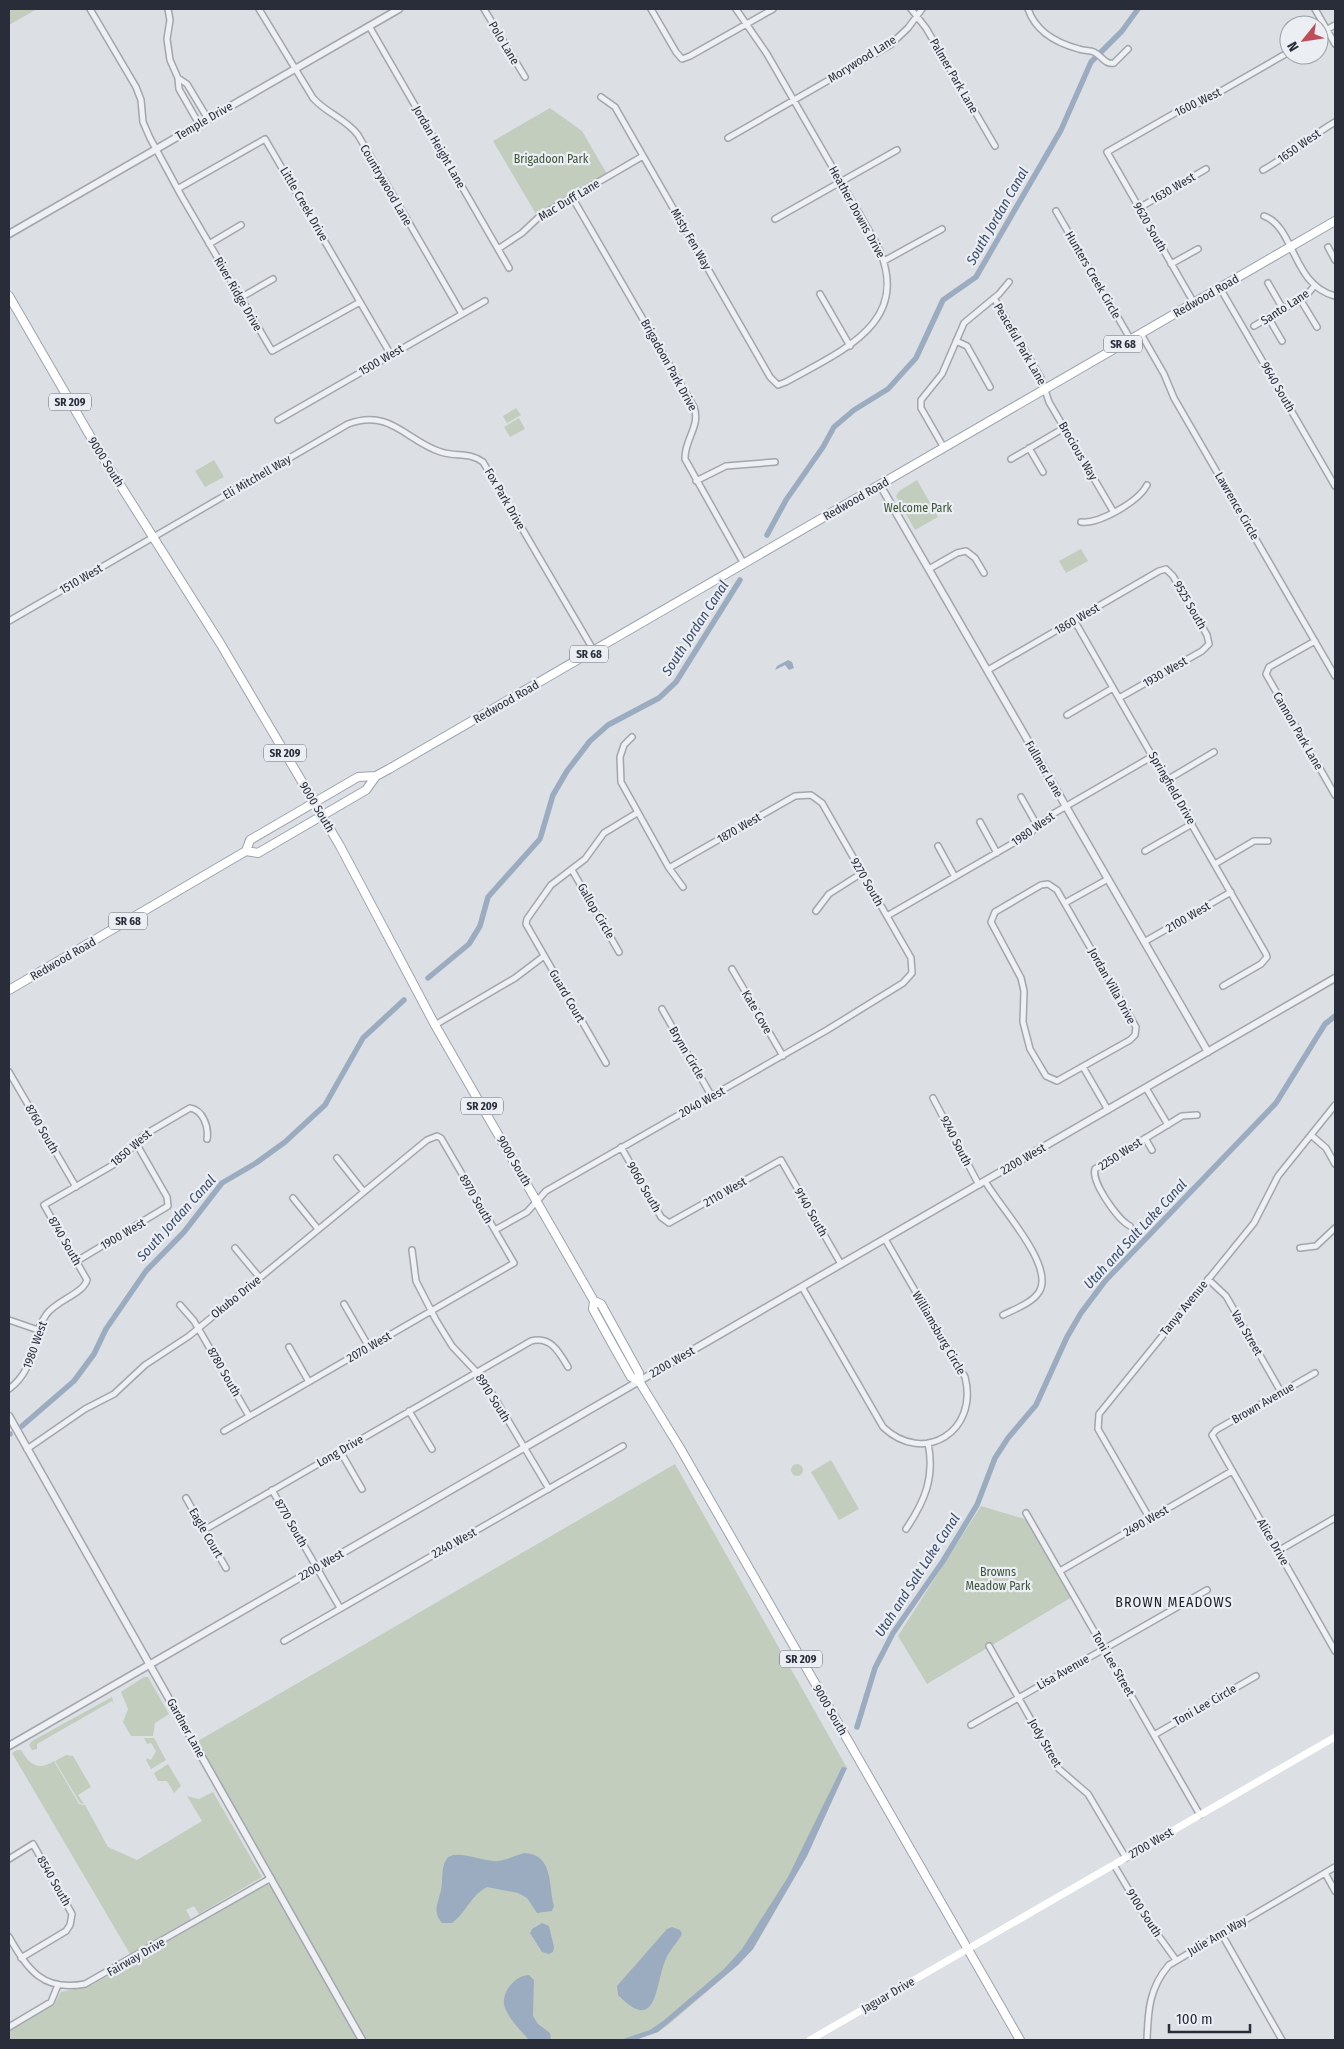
<svg xmlns="http://www.w3.org/2000/svg" width="1344" height="2049" viewBox="0 0 1344 2049" font-family="'Fira Sans Condensed',sans-serif">
	<rect width="100%" height="100%" fill="#dcdfe4"/>
	<path fill="#c2cdbe" d="M9,9H37L9,25Z
		M550,108L582,131L607,174L536,214L493,141Z
		M516,408L521,415L507,423L503,416Z
		M519,418L525,429L510,437L504,427Z
		M214,460L224,477L205,487L195,471Z
		M917,480L938,517L915,530L896,496L899,491Z
		M1081,549L1088,561L1066,573L1059,561Z
		M831,1460L859,1509L839,1520L811,1472Z
		M791 1470a6 6 0 1 1 12 0a6 6 0 1 1-12 0Z
		M675,1464L847,1768L807,1856L753,1949L738,1965L668,2025L658,2032L635,2040H9V2031L54,2005L61,1992L92,1985L268,1884L270,1886L275,1883L198,1741Z
		M981,1506L1028,1520L1072,1597L927,1684L898,1636Z
		M144,1677H148L169,1714L155,1723L153,1736H131L123,1722L128,1709L121,1692Z
		M112,1697L114,1705L112,1701L37,1744V1749L32,1750L29,1745L32,1741Z
		M144,1738H154L166,1760L151,1769L146,1760L147,1758L151,1760L156,1751L151,1743L147,1744Z
		M17,1750H21C30,1765 38,1771 54,1761L79,1804L85,1805L108,1847L137,1860L202,1821L187,1796L199,1799L213,1792L262,1877L199,1914L194,1906L186,1910L191,1919L130,1954L12,1753Z
		M66,1755L73,1756L91,1787L78,1795L84,1804L80,1803L55,1761Z
		M168,1764L181,1786L174,1793L167,1781H158L154,1773Z"/>
	<path fill="#9bacc1" d="M788,660L792,662L794,668L789,670L785,665L775,670L777,666Z
		M842,1767L847,1768L807,1856L753,1949L738,1965L658,2032L635,2040H620L650,2030L663,2021L724,1969L742,1949L788,1877Z
		M524,1853C554,1854 548,1885 554,1906L552,1911L537,1913L527,1898L518,1893L487,1887C471,1895 466,1913 452,1923H442C432,1911 438,1904 441,1890C443,1882 441,1867 446,1860C454,1847 484,1863 498,1861C506,1860 515,1856 524,1853Z
		M542,1923L549,1926L554,1947L553,1952L549,1954L542,1952L530,1933L532,1929Z
		M672,1927L680,1930L682,1934C677,1943 668,1952 665,1961C655,1986 657,2035 618,1995L617,1986L667,1929Z
		M523,1976L529,1975L534,1980L533,2016L538,2024L550,2033L551,2040H529C522,2032 509,2019 505,2008C500,1995 512,1980 523,1976Z"/>
	<g fill="none" stroke-linecap="round" stroke-linejoin="round">
		<path stroke="#9bacc1" stroke-width="5.5" d="M767,535L786,500L823,447L834,427L854,410L888,389L916,358L943,300L976,277L1061,130L1091,62L1122,31L1138,9
			M428,978L469,944L480,926L488,897L540,839L553,795L567,771L590,741L608,725L659,698L676,682L740,580
			M22,1426L74,1381L94,1354L106,1329L146,1271L184,1232L222,1183L256,1163L285,1142L325,1105L363,1038L404,1000
			M9,1434H10
			M857,1727L875,1668L893,1633L943,1561L977,1505L995,1458L1008,1438L1036,1405L1067,1337L1081,1313L1105,1281L1276,1103L1325,1024L1335,1016"/>
		<g stroke="#a2a6ad" stroke-width="8">
			<path id="minor" d="M90,9L136,87L141,100L143,122L150,138L182,197L272,351L360,302
				M168,9L170,20L167,39L170,60L178,78L179,89L199,124
				M259,9L313,98C326,113 346,119 358,135L462,314
				M484,9L525,77
				M651,9L676,52L682,59L690,56L773,9
				M911,9L926,28L995,146
				M1028,9C1036,32 1056,43 1079,49C1084,51 1090,50 1094,52C1102,56 1105,65 1114,63L1128,49
				M1315,9L1335,44
				M369,26L509,268
				M1319,34L1335,25
				M178,78L187,84L208,119
				M601,97L615,107L770,377L778,385L786,382C843,350 917,321 875,241L767,54L736,9
				M728,138L890,45L908,28L922,9
				M1263,170C1288,156 1310,137 1335,122
				M179,188L265,139L391,355
				M572,197L694,407C701,426 684,440 685,459L744,564
				M1139,208L1206,169
				M1056,211L1131,340
				M1264,216C1295,227 1292,285 1335,296
				M775,219L897,150
				M209,244L241,225
				M1328,247L1335,260
				M498,249L522,233L540,216L643,156
				M884,261L942,229
				M1171,264L1198,249
				M1268,283L1283,309
				M1220,288L1335,486
				M820,294L850,346
				M240,298L273,279
				M994,298L1041,378L1049,402L1113,511
				M1300,299L1317,327
				M1194,303L1107,152L1175,113L1202,102L1289,52
				M1268,317L1282,341
				M1254,326L1306,296L1315,285
				M1141,334L1164,374L1174,398L1335,676
				M956,341L967,346L990,387
				M278,420L485,301
				M944,448L921,408V400L942,374L964,323L999,294L1009,282
				M1029,448L1043,472
				M1011,459L1064,428
				M696,481L726,466L775,462
				M1081,522C1100,524 1139,501 1147,485
				M929,569L957,553L966,551L975,558L984,573
				M1074,620L1266,954L1267,957L1261,964L1223,986
				M9,621L348,424C391,408 406,441 441,452C456,457 470,452 483,462L594,651
				M1315,641L1269,667L1266,674L1335,795
				M988,670L1159,571L1166,569L1173,576L1207,635L1209,644L1202,651L1119,698
				M1067,715L1113,688
				M632,737L624,745L620,757L621,782L669,868L683,887
				M1167,780L1214,752
				M1021,797L1038,827
				M980,822L997,853
				M938,846L955,877
				M1145,851L1192,824
				M1215,864L1254,841H1268
				M572,870L619,952
				M1048,884L1057,890L1136,1027L1135,1035L1130,1040L1057,1081L1046,1076L1030,1049L1023,1022L1024,991L1021,978L991,922L995,912L1041,885Z
				M1065,903L1108,879
				M816,911L829,894L862,873
				M887,916L1029,834L1051,815L1153,756
				M1144,942L1231,892
				M732,969L783,1056
				M662,1009L712,1097
				M435,1025L515,978L544,956
				M606,1063L526,924L527,919L551,885L585,859L604,833L637,813
				M1083,1067L1108,1110
				M9,1072L76,1187
				M1146,1088L1168,1125
				M933,1098L979,1185
				M1311,1135L1326,1148L1335,1164
				M1145,1138L1152,1150
				M621,1147L661,1217L669,1223L781,1160L841,1264
				M337,1158L364,1192
				M985,1181C998,1205 1056,1266 1039,1292C1032,1303 1015,1309 1003,1315
				M293,1198L318,1229
				M1130,1226C1118,1220 1091,1182 1095,1169L1182,1116L1197,1115
				M495,1230L527,1212L546,1191L827,1030L903,983L912,973L911,958L822,803L811,795L795,796L669,868
				M235,1248L260,1278
				M1300,1248L1316,1246L1335,1228
				M412,1250L416,1281L436,1320L452,1346L484,1380L549,1489
				M77,1261L168,1206L167,1197L136,1143
				M1208,1279L1226,1296L1281,1392
				M802,1287L883,1427C924,1466 979,1431 965,1377L885,1239
				M344,1304L369,1347
				M180,1305L194,1321L249,1416
				M9,1320L38,1330
				M289,1347L309,1382
				M1315,1373L1216,1430L1212,1435L1335,1651
				M9,1389C38,1367 28,1340 46,1315C55,1301 83,1294 87,1280L44,1205L118,1162L144,1135L190,1108C203,1110 209,1127 207,1139
				M409,1411L432,1449
				M27,1449L85,1409L114,1394L145,1365L189,1336L427,1140L437,1136L441,1138L514,1263L224,1431
				M340,1451L362,1489
				M272,1490L340,1608
				M186,1498L226,1568
				M1026,1513L1200,1815
				M1150,1519L1098,1429L1099,1414L1254,1223L1278,1176L1335,1105
				M906,1529C925,1501 935,1477 928,1443
				M204,1530L531,1341C551,1336 559,1352 568,1367
				M1278,1551L1335,1518
				M1060,1571L1232,1471
				M284,1641L623,1446
				M989,1646L1059,1769L1088,1794L1126,1858
				M971,1725L1207,1590
				M1154,1735L1256,1676
				M9,1859L33,1844L72,1914L70,1925L66,1931L21,1958
				M1114,1865L1145,1917L1176,1960
				M1325,1873L1335,1891
				M1221,1933L1282,2040
				M9,1937C28,1970 43,1992 85,1984L271,1878
				M9,2027L51,2002L58,1985
				M1147,2040C1148,2011 1149,1988 1169,1965L1335,1867"/>
		</g>
		<g stroke="#a2a6ad" stroke-width="9">
			<path id="tertiary" d="M9,234L399,9
				M880,485L1208,1052
				M9,1416L362,2040
				M9,1746L1335,978"/>
		</g>
		<g stroke="#9da3af" stroke-width="10">
			<path id="primary" d="M9,296L100,453L220,643L340,846L435,1025L594,1301L593,1309L614,1347L631,1377L639,1381L680,1448L1020,2040
				M246,851L258,853L366,790L376,776L389,769L1335,221
				M9,990L246,851L250,840L358,777L376,776
				M594,1301L601,1304L639,1373V1381"/>
		</g>
		<use href="#minor" stroke="#eef0f3" stroke-width="5"/>
		<use href="#tertiary" stroke="#eef0f3" stroke-width="6"/>
		<path stroke="#fff" stroke-width="7" d="M810,2040L1335,1737"/>
		<use href="#primary" stroke="#fff" stroke-width="8"/>
	</g>
	<g text-anchor="middle" stroke-width="4.5" stroke-linejoin="round" paint-order="stroke">
		<g fill="#ebeef3" stroke="#626771" stroke-width="1">
			<rect x="1104" y="335.5" width="38" height="17" rx="4"/>
			<rect x="49" y="393.5" width="42" height="17" rx="4"/>
			<rect x="570" y="645.5" width="38" height="17" rx="4"/>
			<rect x="264" y="744.5" width="42" height="17" rx="4"/>
			<rect x="109" y="912.5" width="38" height="17" rx="4"/>
			<rect x="461" y="1097.5" width="42" height="17" rx="4"/>
			<rect x="780" y="1650.5" width="42" height="17" rx="4"/>
		</g>
		<g font-size="11" font-weight="bold" fill="#282d39">
			<text x="1123" y="348">SR 68</text>
			<text x="70" y="406">SR 209</text>
			<text x="589" y="658">SR 68</text>
			<text x="285" y="757">SR 209</text>
			<text x="128" y="925">SR 68</text>
			<text x="482" y="1110">SR 209</text>
			<text x="801" y="1663">SR 209</text>
		</g>
		<g font-size="12" fill="#282d39" stroke="#ebeef3">
			<text transform="translate(504 43) rotate(59)" y="4">Polo Lane</text>
			<text transform="translate(862 59) rotate(-32)" y="4">Morywood Lane</text>
			<text transform="translate(954 76) rotate(60)" y="4">Palmer Park Lane</text>
			<text transform="translate(1198 102) rotate(-26)" y="4">1600 West</text>
			<text transform="translate(204 121) rotate(-30)" y="4">Temple Drive</text>
			<text transform="translate(1299 146) rotate(-35)" y="4">1650 West</text>
			<text transform="translate(439 147) rotate(60)" y="4">Jordan Height Lane</text>
			<text transform="translate(386 185) rotate(60)" y="4">Countrywood Lane</text>
			<text transform="translate(1173 188) rotate(-30)" y="4">1630 West</text>
			<text transform="translate(569 200) rotate(-31)" y="4">Mac Duff Lane</text>
			<text transform="translate(304 204) rotate(60)" y="4">Little Creek Drive</text>
			<text transform="translate(857 212) rotate(61)" y="4">Heather Downs Drive</text>
			<text transform="translate(1150 227) rotate(60)" y="4">9620 South</text>
			<text transform="translate(691 239) rotate(60)" y="4">Misty Fen Way</text>
			<text transform="translate(1093 275) rotate(60)" y="4">Hunters Creek Circle</text>
			<text transform="translate(238 294) rotate(60)" y="4">River Ridge Drive</text>
			<text transform="translate(1206 296) rotate(-30)" y="4">Redwood Road</text>
			<text transform="translate(1285 307) rotate(-33)" y="4">Santo Lane</text>
			<text transform="translate(1020 344) rotate(60)" y="4">Peaceful Park Lane</text>
			<text transform="translate(381 360) rotate(-30)" y="4">1500 West</text>
			<text transform="translate(669 365) rotate(61)" y="4">Brigadoon Park Drive</text>
			<text transform="translate(1278 387) rotate(60)" y="4">9640 South</text>
			<text transform="translate(1078 451) rotate(60)" y="4">Brocious Way</text>
			<text transform="translate(106 462) rotate(58)" y="4">9000 South</text>
			<text transform="translate(257 477) rotate(-30)" y="4">Eli Mitchell Way</text>
			<text transform="translate(505 499) rotate(60)" y="4">Fox Park Drive</text>
			<text transform="translate(856 499) rotate(-30)" y="4">Redwood Road</text>
			<text transform="translate(1237 506) rotate(60)" y="4">Lawrence Circle</text>
			<text transform="translate(81 579) rotate(-30)" y="4">1510 West</text>
			<text transform="translate(1190 605) rotate(60)" y="4">9525 South</text>
			<text transform="translate(1077 619) rotate(-30)" y="4">1860 West</text>
			<text transform="translate(1165 672) rotate(-30)" y="4">1930 West</text>
			<text transform="translate(506 702) rotate(-30)" y="4">Redwood Road</text>
			<text transform="translate(1298 731) rotate(60)" y="4">Cannon Park Lane</text>
			<text transform="translate(1044 769) rotate(60)" y="4">Fullmer Lane</text>
			<text transform="translate(1172 788) rotate(60)" y="4">Springfield Drive</text>
			<text transform="translate(317 807) rotate(59)" y="4">9000 South</text>
			<text transform="translate(739 828) rotate(-30)" y="4">1870 West</text>
			<text transform="translate(1033 829) rotate(-35)" y="4">1980 West</text>
			<text transform="translate(867 882) rotate(60)" y="4">9270 South</text>
			<text transform="translate(596 911) rotate(60)" y="4">Gallop Circle</text>
			<text transform="translate(1188 917) rotate(-30)" y="4">2100 West</text>
			<text transform="translate(63 959) rotate(-30)" y="4">Redwood Road</text>
			<text transform="translate(1112 986) rotate(61)" y="4">Jordan Villa Drive</text>
			<text transform="translate(567 996) rotate(60)" y="4">Guard Court</text>
			<text transform="translate(757 1012) rotate(60)" y="4">Kate Cove</text>
			<text transform="translate(687 1053) rotate(60)" y="4">Brynn Circle</text>
			<text transform="translate(702 1102) rotate(-29)" y="4">2040 West</text>
			<text transform="translate(42 1129) rotate(60)" y="4">8760 South</text>
			<text transform="translate(956 1141) rotate(63)" y="4">9240 South</text>
			<text transform="translate(131 1148) rotate(-41)" y="4">1850 West</text>
			<text transform="translate(1120 1154) rotate(-33)" y="4">2250 West</text>
			<text transform="translate(1023 1159) rotate(-30)" y="4">2200 West</text>
			<text transform="translate(514 1161) rotate(60)" y="4">9000 South</text>
			<text transform="translate(644 1187) rotate(60)" y="4">9060 South</text>
			<text transform="translate(725 1192) rotate(-30)" y="4">2110 West</text>
			<text transform="translate(476 1199) rotate(60)" y="4">8970 South</text>
			<text transform="translate(811 1212) rotate(60)" y="4">9140 South</text>
			<text transform="translate(123 1234) rotate(-30)" y="4">1900 West</text>
			<text transform="translate(65 1241) rotate(60)" y="4">8740 South</text>
			<text transform="translate(236 1297) rotate(-39)" y="4">Okubo Drive</text>
			<text transform="translate(1184 1308) rotate(-51)" y="4">Tanya Avenue</text>
			<text transform="translate(939 1333) rotate(60)" y="4">Williamsburg Circle</text>
			<text transform="translate(1247 1333) rotate(60)" y="4">Van Street</text>
			<text transform="translate(35 1345) rotate(-70)" y="4">1980 West</text>
			<text transform="translate(369 1347) rotate(-30)" y="4">2070 West</text>
			<text transform="translate(672 1362) rotate(-30)" y="4">2200 West</text>
			<text transform="translate(224 1372) rotate(60)" y="4">8780 South</text>
			<text transform="translate(493 1398) rotate(58)" y="4">8910 South</text>
			<text transform="translate(1263 1403) rotate(-30)" y="4">Brown Avenue</text>
			<text transform="translate(340 1451) rotate(-30)" y="4">Long Drive</text>
			<text transform="translate(1146 1521) rotate(-30)" y="4">2490 West</text>
			<text transform="translate(291 1523) rotate(60)" y="4">8770 South</text>
			<text transform="translate(206 1533) rotate(60)" y="4">Eagle Court</text>
			<text transform="translate(1273 1542) rotate(60)" y="4">Alice Drive</text>
			<text transform="translate(454 1543) rotate(-29)" y="4">2240 West</text>
			<text transform="translate(321 1565) rotate(-30)" y="4">2200 West</text>
			<text transform="translate(1113 1664) rotate(60)" y="4">Toni Lee Street</text>
			<text transform="translate(1063 1672) rotate(-30)" y="4">Lisa Avenue</text>
			<text transform="translate(1205 1705) rotate(-30)" y="4">Toni Lee Circle</text>
			<text transform="translate(830 1710) rotate(60)" y="4">9000 South</text>
			<text transform="translate(186 1728) rotate(61)" y="4">Gardner Lane</text>
			<text transform="translate(1045 1743) rotate(60)" y="4">Jody Street</text>
			<text transform="translate(1151 1843) rotate(-30)" y="4">2700 West</text>
			<text transform="translate(54 1881) rotate(60)" y="4">8540 South</text>
			<text transform="translate(1144 1913) rotate(57)" y="4">9100 South</text>
			<text transform="translate(1217 1936) rotate(-30)" y="4">Julie Ann Way</text>
			<text transform="translate(136 1957) rotate(-30)" y="4">Fairway Drive</text>
			<text transform="translate(888 1995) rotate(-30)" y="4">Jaguar Drive</text>
		</g>
		<g font-size="12" fill="#3b5337" stroke="#ebeef3">
			<text x="551" y="163">Brigadoon Park</text>
			<text x="918" y="512">Welcome Park</text>
			<text x="998" y="1576">Browns<tspan x="998" dy="14">Meadow Park</tspan></text>
		</g>
		<g font-size="14" font-style="italic" fill="#374b68" stroke="#ebeef3">
			<text transform="translate(997 216) rotate(-60)" y="5">South Jordan Canal</text>
			<text transform="translate(695 628) rotate(-57)" y="5">South Jordan Canal</text>
			<text transform="translate(176 1218) rotate(-48)" y="5">South Jordan Canal</text>
			<text transform="translate(1135 1234) rotate(-47)" y="5">Utah and Salt Lake Canal</text>
			<text transform="translate(917 1575) rotate(-57)" y="5">Utah and Salt Lake Canal</text>
		</g>
		<g font-size="14" letter-spacing="1" fill="#1a1f2a" stroke="#ebeef3">
			<text x="1174" y="1607">BROWN MEADOWS</text>
		</g>
	</g>
	<rect width="1344" height="2049" fill="none" stroke="#282d39" stroke-width="20"/>
	<g transform="translate(1304 40) rotate(240)"><circle r="24" fill="#ebeef3" stroke="#9da1a9"/>
	<path d="M0-4L9 19L0 12L-9 19Z" fill="#bd4e5a"/>
	<text y="-8" font-size="14" font-weight="bold" text-anchor="middle" fill="#282d39">N</text>
	</g>
	<path d="M1169 2024v8h81v-8" fill="none" stroke="#282d39" stroke-width="2.5"/>
	<text x="1176" y="2024" font-size="15" fill="#282d39" stroke="#ebeef3" stroke-width="4" paint-order="stroke">100 m</text>
</svg>
